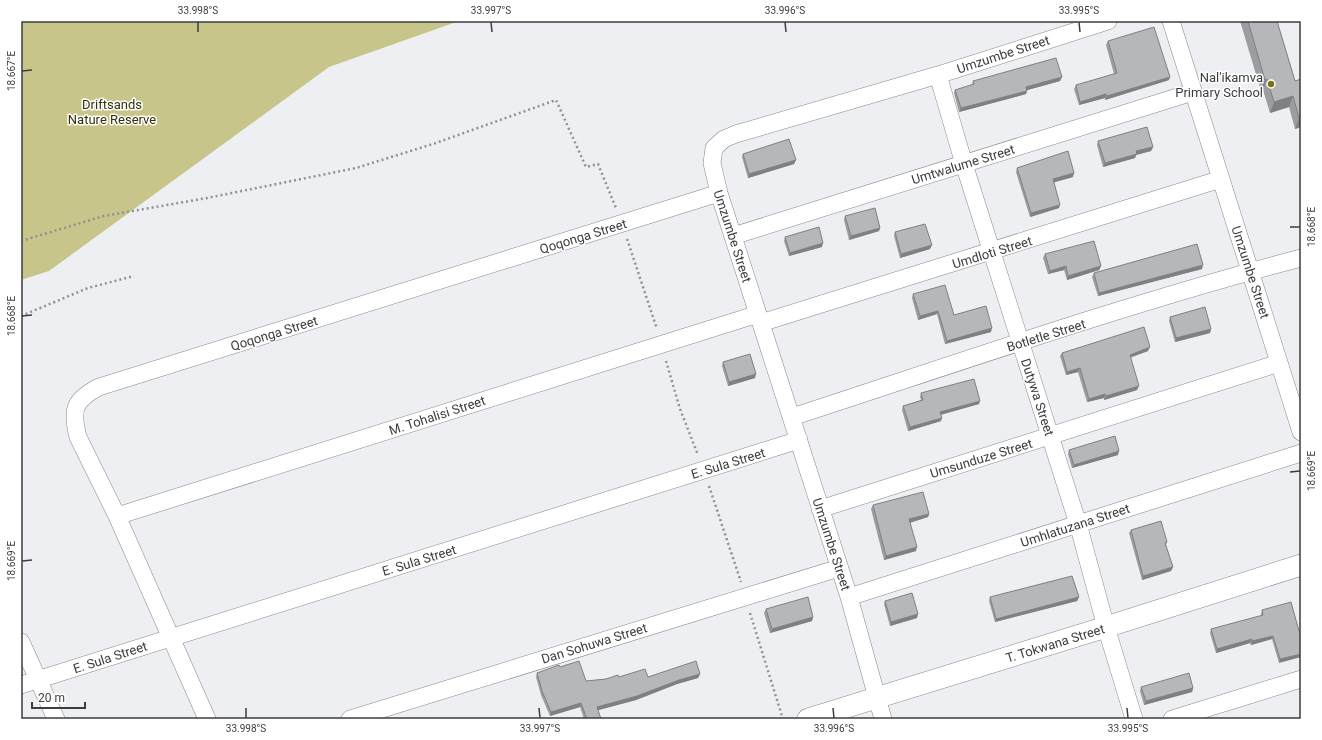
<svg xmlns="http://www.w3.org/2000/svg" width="1322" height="740" viewBox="0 0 1322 740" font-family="Roboto,sans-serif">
	<rect width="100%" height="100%" fill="#edeff2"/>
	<path fill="#c8c58b" d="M21,21H459L329,67L49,271L21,280Z"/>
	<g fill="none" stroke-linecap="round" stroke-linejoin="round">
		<g stroke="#86888b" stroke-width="18">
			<path id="minor" d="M1171,21L1301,432
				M938,75L964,164L1078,524L1106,627L1134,719
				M733,236L1193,92
				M761,323L1221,179
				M792,417C961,362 1129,303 1301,258
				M820,509L1279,363
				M117,516L758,314
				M849,597L1301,453
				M21,642L56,719
				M21,685L799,440
				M207,719L117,516L78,437C71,409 74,400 99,387L719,193
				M350,719L839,568
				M883,719L849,597L719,193L712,163L714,148L724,139L736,134L938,75L1108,21
				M1172,719L1301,679"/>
		</g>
		<g stroke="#86888b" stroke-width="22">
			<path id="tertiary" d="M808,719L1106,627L1301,565"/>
		</g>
		<path stroke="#909193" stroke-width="2.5" stroke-dasharray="2 3" stroke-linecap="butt" d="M627,239L657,329
			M21,241L104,216L207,198L356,168L433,144L556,100L586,167L598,164L616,208
			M21,316L88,288L134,276
			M666,361L680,409L698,455
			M709,486L741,582
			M750,613L782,716"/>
		<use href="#minor" stroke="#fff" stroke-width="17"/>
		<use href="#tertiary" stroke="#fff" stroke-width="21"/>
	</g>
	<path fill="#9c9da0" d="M1240,21H1277L1295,81L1301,127L1295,129L1289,107L1270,113L1263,90L1261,91Z
		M1108,41L1169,80L1105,100V98L1079,105L1074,89L1076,85L1114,74L1106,45Z
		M973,81H1060L1027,90L1026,94L959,112L954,93L955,90L972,85Z
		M1098,141L1153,147L1151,151L1136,155L1135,158L1103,167L1097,145Z
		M743,154L796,160L794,164L748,178L742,157Z
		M1017,168L1073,177L1054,182L1059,208L1030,217L1016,172Z
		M845,216L880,228L879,231L849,240L844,220Z
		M895,232L930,249L900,258L894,236Z
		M785,237L822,247L789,256L784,241Z
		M1045,254L1101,266L1099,270L1067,280L1064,270L1048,274L1043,258Z
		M1202,269L1098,296L1092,277L1094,273Z
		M913,294L954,315L991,332L945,344L937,314L918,320L912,298Z
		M1170,317L1211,329L1210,333L1175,342L1169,321Z
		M1148,351L1130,358L1137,390L1104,400V398L1087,402L1078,372L1066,375L1060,356L1062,353Z
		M723,362L755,378L728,386L722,366Z
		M921,393L979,404L941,415V421L908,431L902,410L903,406L921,400L920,397Z
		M1069,450L1118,455L1072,468L1068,454Z
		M873,505L929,514L928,517L910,523L916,551L884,560L871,509Z
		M1131,530L1167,542L1166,545L1173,567L1171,571L1142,580L1129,533Z
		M990,597H1079L1077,601L995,622L989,601Z
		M885,601L917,618L890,626L884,604Z
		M766,609L813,617L812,621L770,633L764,613Z
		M1262,610L1299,631L1279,663L1272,639L1251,645L1250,643L1216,653L1210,633L1211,629L1261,616V614Z
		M560,667L586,681L606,679L619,677H648L700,674L698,678L677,684L636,700L598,710L601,719H584L580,707L550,716L541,695L536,677L537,673Z
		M1141,687L1193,688L1192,692L1144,705L1140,691Z"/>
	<path fill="#7f8082" d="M1062,77L1060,81L1024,91L1026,87Z
		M1170,77L1169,80L1105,100L1107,96Z
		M1267,79L1263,90L1261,91L1265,80Z
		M1027,91L1026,94L959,112L961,108Z
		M1106,94L1105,98L1079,105L1080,102Z
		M1293,96L1289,107L1270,113L1274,102Z
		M1301,117V127L1295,129L1299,118Z
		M1153,147L1151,151L1136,155L1135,158L1103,167L1105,163L1136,151Z
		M796,160L794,164L748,178L749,174Z
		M1074,173L1073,177L1052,183L1053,179Z
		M1060,205L1059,208L1030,217L1031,213Z
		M880,228L879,231L849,240L851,236Z
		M823,243L822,247L789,256L790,253Z
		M932,245L930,249L900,258L901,254Z
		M1203,265L1202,269L1098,296L1099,293Z
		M1066,266L1064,270L1048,274L1050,271Z
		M1101,266L1099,270L1067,280L1068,276Z
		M938,311L937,314L918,320L920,316Z
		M992,328L991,332L945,344L947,341Z
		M1211,329L1210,333L1175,342L1176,338Z
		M1150,347L1148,351L1128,358L1130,355Z
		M1080,368L1078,372L1066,375L1067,372Z
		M756,374L755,378L728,386L729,382Z
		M1139,386L1137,390L1104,400L1106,396Z
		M1105,394L1104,398L1087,402L1089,399Z
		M980,401L979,404L939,415L940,412Z
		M942,418L941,421L908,431L910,427Z
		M1119,451L1118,455L1072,468L1074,465Z
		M929,514L928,517L908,523L909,519Z
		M917,547L916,551L884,560L886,556Z
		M1173,567L1171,571L1142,580L1143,576Z
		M1079,597L1077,601L995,622L996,619Z
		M918,614L917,618L890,626L891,622Z
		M813,617L812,621L770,633L772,629Z
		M1273,636L1272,639L1251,645L1252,641Z
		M1252,639L1250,643L1216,653L1217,649Z
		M1301,654V657L1279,663L1280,659Z
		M700,674L698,678L677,684L636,700L595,711L597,707L679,680Z
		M1193,688L1192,692L1144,705L1146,701Z
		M581,703L580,707L550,716L551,712Z"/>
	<path fill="#b5b7ba" stroke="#7f8082" d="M1248,21H1277L1295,81L1301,79V117L1299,118L1293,96L1274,102L1267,79L1265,80Z
		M1154,27L1170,77L1107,96L1106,94L1080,102L1076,85L1117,73L1108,41Z
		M1056,58L1062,77L1026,87L1027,91L961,108L955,90L974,84L973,81Z
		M1147,127L1153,147L1136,151L1137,154L1105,163L1098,141Z
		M789,139L796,160L749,174L743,154Z
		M1068,151L1074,173L1053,179L1060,205L1031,213L1017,168Z
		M875,208L880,228L851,236L845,216Z
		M925,224L932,245L901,254L895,232Z
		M819,227L823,243L790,253L785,237Z
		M1094,241L1101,266L1068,276L1066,266L1050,271L1045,254Z
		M1197,244L1203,265L1099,293L1094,273Z
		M945,285L954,315L986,306L992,328L947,341L938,311L920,316L913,294Z
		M1205,307L1211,329L1176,338L1170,317Z
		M1144,327L1150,347L1130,355L1139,386L1106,396L1105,394L1089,399L1080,368L1067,372L1062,353Z
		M750,354L756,374L729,382L723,362Z
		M974,379L980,401L940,412L942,418L910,427L903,406L923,400L921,393Z
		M1115,436L1119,451L1074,465L1069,450Z
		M923,492L929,514L909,519L917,547L886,556L873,505Z
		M1161,521L1167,542L1165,543L1173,567L1143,576L1131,530Z
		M1072,576L1079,597L996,619L990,597Z
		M912,593L918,614L891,622L885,601Z
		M808,597L813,617L772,629L766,609Z
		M1291,602L1299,631L1301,630V654L1280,659L1273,636L1252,641V639L1217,649L1211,629L1263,615L1262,610Z
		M579,661L586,681L606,679L618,675L619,677L645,669L648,677L696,661L700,674L679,680L637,696L597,707L601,719H587L581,703L551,712L542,691L537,673L559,665L560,667Z
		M1189,673L1193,688L1146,701L1141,687Z"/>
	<path fill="none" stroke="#3c3d3e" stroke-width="1.5" d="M198,22V32M491,22L492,32M785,22L786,32M1079,22L1080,32M22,71L32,70M1290,227H1300M22,316L32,315M1290,472L1300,471M22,561L32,560M246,708V718M539,708L540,718M833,708L834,718M1127,708L1128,718"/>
	<circle fill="#797315" stroke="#fff" stroke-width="1.5" cx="1271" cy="84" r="4"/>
	<g text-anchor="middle" stroke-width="3" stroke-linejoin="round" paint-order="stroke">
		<g font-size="13" fill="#3c3d3e" stroke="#fff">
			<text transform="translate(1003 54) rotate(-18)" y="5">Umzumbe Street</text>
			<text transform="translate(963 164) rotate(-17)" y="5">Umtwalume Street</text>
			<text transform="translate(583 236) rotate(-17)" y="5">Qoqonga Street</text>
			<text transform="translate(733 236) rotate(72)" y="5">Umzumbe Street</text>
			<text transform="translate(992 252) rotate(-17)" y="5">Umdloti Street</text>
			<text transform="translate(1251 272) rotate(72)" y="5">Umzumbe Street</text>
			<text transform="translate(274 333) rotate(-17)" y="5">Qoqonga Street</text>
			<text transform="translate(1046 335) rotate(-17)" y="5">Botletle Street</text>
			<text transform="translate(1038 397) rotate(72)" y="5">Dutywa Street</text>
			<text transform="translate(437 415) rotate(-18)" y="5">M. Tohalisi Street</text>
			<text transform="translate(981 458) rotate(-17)" y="5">Umsunduze Street</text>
			<text transform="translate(728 463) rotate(-17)" y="5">E. Sula Street</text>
			<text transform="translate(1075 525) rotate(-18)" y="5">Umhlatuzana Street</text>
			<text transform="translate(832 544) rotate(72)" y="5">Umzumbe Street</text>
			<text transform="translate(419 560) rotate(-17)" y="5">E. Sula Street</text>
			<text transform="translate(594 643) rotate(-17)" y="5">Dan Sohuwa Street</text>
			<text transform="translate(1055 643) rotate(-17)" y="5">T. Tokwana Street</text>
			<text transform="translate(110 657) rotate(-18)" y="5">E. Sula Street</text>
		</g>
		<g font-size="13" fill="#3c3d3e" stroke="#fff" text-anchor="end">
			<text x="1263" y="82">Nal'ikamva<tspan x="1263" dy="15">Primary School</tspan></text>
		</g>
		<g font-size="13" fill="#333008" stroke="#fff">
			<text x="112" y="109">Driftsands<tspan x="112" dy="15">Nature Reserve</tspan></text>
		</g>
	</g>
	<rect width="1322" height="740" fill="none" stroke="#ffffff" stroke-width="44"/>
	<path d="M32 702v6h53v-6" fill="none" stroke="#3c3d3e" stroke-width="2"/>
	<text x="38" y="702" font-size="12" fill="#3c3d3e" stroke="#ffffff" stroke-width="3" paint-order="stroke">20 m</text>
	<rect x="22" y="22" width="1278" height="696" fill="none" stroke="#3c3d3e" stroke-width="1.5"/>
	<g font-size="10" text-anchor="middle" fill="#3c3d3e">
		<text x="198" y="14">33.998°S</text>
		<text x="491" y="14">33.997°S</text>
		<text x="785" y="14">33.996°S</text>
		<text x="1079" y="14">33.995°S</text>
		<text transform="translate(11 71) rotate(-90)" y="4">18.667°E</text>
		<text transform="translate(1311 227) rotate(-90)" y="4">18.668°E</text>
		<text transform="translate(11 316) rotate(-90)" y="4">18.668°E</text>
		<text transform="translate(1311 471) rotate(-90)" y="4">18.669°E</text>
		<text transform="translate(11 561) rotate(-90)" y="4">18.669°E</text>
		<text x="246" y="732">33.998°S</text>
		<text x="540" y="732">33.997°S</text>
		<text x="834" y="732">33.996°S</text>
		<text x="1128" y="732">33.995°S</text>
	</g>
</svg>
